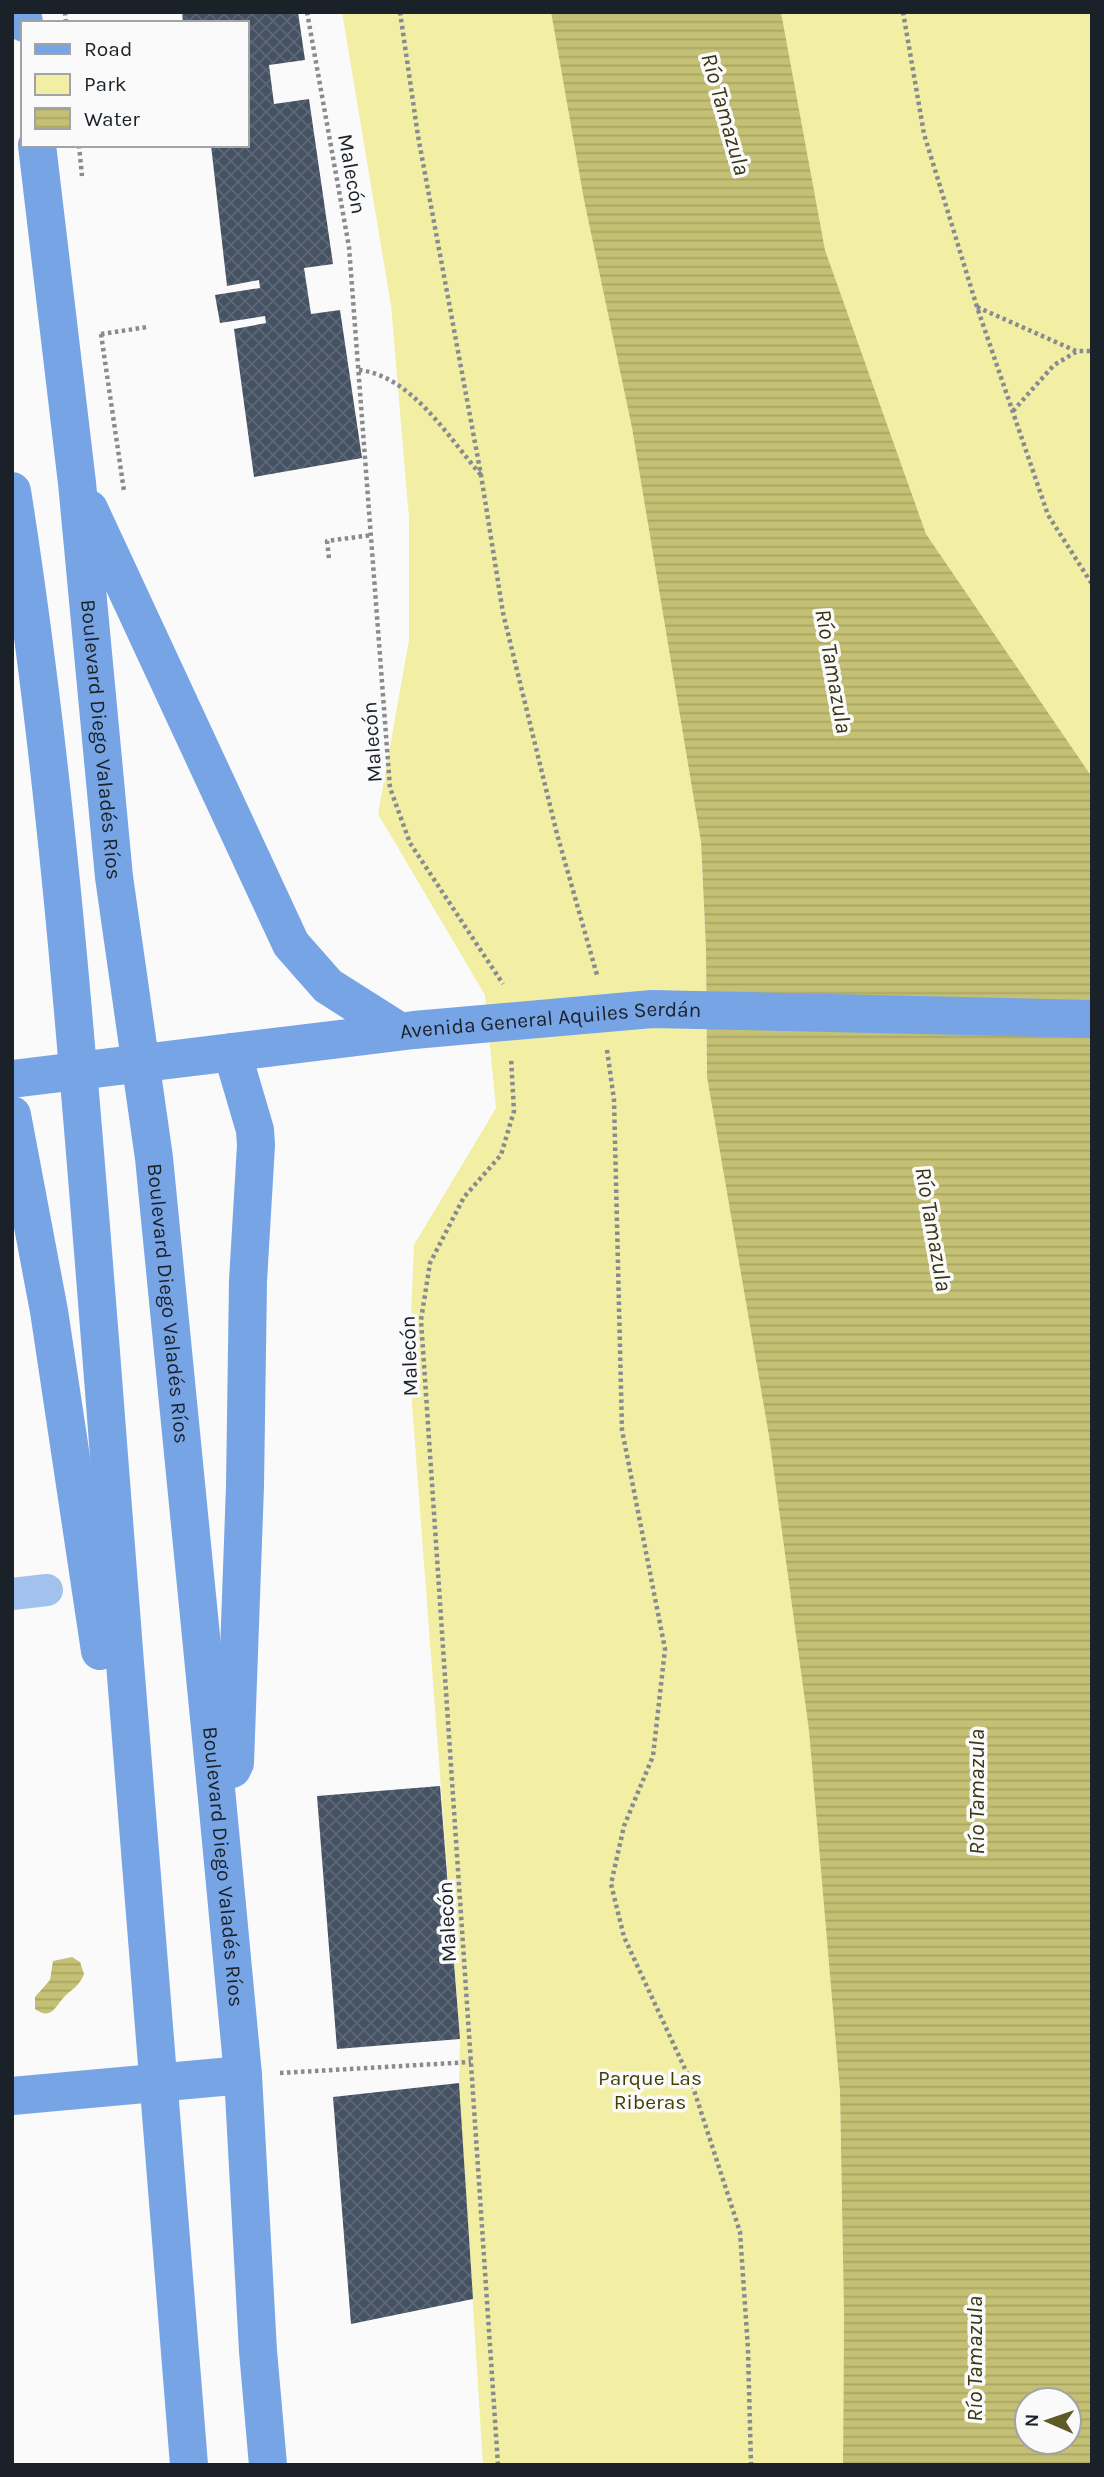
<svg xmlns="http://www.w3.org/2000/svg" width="1104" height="2477" viewBox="0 0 1104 2477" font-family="Karla,sans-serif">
	<defs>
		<pattern id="water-rules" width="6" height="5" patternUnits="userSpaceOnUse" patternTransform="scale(1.75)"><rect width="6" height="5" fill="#c4c074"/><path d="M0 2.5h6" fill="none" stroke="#a8a564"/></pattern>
		<pattern id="building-cross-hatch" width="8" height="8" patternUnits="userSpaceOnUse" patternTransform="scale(1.75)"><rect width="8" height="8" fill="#455263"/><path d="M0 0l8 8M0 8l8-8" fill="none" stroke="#5d6775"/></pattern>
	</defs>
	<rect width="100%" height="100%" fill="#fafafa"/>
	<path fill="#f2efa4" d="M342,12H551L584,200L632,428L701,842L706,949L707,1077L769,1436L809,1731L840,2092L844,2317L843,2465H483L459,2083L460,2039L409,1365L414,1245L496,1108L485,995L378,814L409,640V518L391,305Z
		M781,12H1092V777L926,534L825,250Z"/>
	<path fill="url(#water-rules)" fill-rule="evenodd" d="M551,12H781L825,250L926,534L1092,777V2465H843L844,2317L840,2092L809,1731L769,1436L707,1077L706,949L701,842L632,428L584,200ZM1027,2400H1069V2442H1027Z
		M72,1957L80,1962L84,1974C79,1986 75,1987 66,1995C55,2006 52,2021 35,2009V1997L50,1980L53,1961Z"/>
	<path fill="url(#building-cross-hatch)" d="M182,12H298L305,60L269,65L274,104L309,99L333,264L304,268L311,314L340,310L362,458L254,477L234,329L266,323L265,316L220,323L215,295L260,288L259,280L227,286L211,145H247V23H183Z
		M440,1786L460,2039L337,2049L317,1796Z
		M459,2083L473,2299L351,2324L333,2097Z"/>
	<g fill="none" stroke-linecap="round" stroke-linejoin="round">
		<path stroke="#888b8f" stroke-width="4.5" stroke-dasharray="3.5 3.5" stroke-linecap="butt" d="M65,12L66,23
			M307,12L349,247L390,788L410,843L503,984
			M400,12L418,136L481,475L503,613L557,834L597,975
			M903,12L924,134L977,307L1048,515L1092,584
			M79,145L82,176
			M977,307L1076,351H1092
			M101,334L124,491
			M101,334L148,327
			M359,370C412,376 448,437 481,475
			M1013,411L1054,365L1076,352
			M329,558L327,541L372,535
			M607,1050L614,1100L622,1430L665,1649L653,1756L624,1826L611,1884L624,1937L692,2084L740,2232L748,2349L751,2465
			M280,2073L471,2062
			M498,2465L421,1320L430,1263L464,1197L501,1155L514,1111L511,1058"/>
		<path stroke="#a2c1ed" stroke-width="32" d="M12,1594L47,1590"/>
		<g stroke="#76a4e5" stroke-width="38">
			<path d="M22,12L24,23"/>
			<path id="s1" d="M37,145L77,483L114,877L154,1158L217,1799L243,2075L258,2351L268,2465"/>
			<path d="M12,491C57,776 78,1064 101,1352C130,1723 157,2094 189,2465"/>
			<path d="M89,509L291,944L328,986L399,1031"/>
			<path id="s2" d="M12,1079L414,1030L652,1009L1092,1019"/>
			<path d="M12,1115L49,1311L100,1651"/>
			<path d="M232,1769L235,1763L245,1486L248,1281L256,1145L255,1130L232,1052"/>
			<path d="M12,2096L243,2075"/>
		</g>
	</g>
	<g text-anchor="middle" stroke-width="7" stroke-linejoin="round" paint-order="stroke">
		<g font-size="21" fill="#1b2128" stroke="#fafafa">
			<text transform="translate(352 174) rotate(80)" y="7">Malecón</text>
			<text dy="7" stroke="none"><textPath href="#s1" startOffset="598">Boulevard Diego Valadés Ríos</textPath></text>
			<text transform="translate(372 742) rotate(-94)" y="7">Malecón</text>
			<text dy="7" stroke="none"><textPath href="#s2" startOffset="542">Avenida General Aquiles Serdán</textPath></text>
			<text dy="7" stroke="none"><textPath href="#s1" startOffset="1166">Boulevard Diego Valadés Ríos</textPath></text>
			<text transform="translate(409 1356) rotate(-92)" y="7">Malecón</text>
			<text dy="7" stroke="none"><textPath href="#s1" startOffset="1732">Boulevard Diego Valadés Ríos</textPath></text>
			<text transform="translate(447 1922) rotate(-93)" y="7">Malecón</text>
		</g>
		<g font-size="21" fill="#423f00" stroke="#fafafa">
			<text x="650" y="2085">Parque Las<tspan x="650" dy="24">Riberas</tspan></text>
		</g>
		<g font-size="23" font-style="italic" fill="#383615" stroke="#fafafa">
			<text transform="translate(726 114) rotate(74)" y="8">Río Tamazula</text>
			<text transform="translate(834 671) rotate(80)" y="8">Río Tamazula</text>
			<text transform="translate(934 1229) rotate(80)" y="8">Río Tamazula</text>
			<text transform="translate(976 1792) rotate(-90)" y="8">Río Tamazula</text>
			<text transform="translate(974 2359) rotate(-90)" y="8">Río Tamazula</text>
		</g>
	</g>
	<rect width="1104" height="2477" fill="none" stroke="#1b2128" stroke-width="28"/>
	<rect x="21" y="21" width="228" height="126" fill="#fafafa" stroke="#a1a3a6" stroke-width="2"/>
	<rect x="35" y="44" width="35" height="10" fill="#76a4e5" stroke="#a1a3a6" stroke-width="2"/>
	<text x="84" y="56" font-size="21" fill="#1b2128">Road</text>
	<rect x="35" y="74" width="35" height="21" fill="#f2efa4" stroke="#a1a3a6" stroke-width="2"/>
	<text x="84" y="91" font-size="21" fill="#1b2128">Park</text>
	<rect x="35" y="108" width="35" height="21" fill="url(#water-rules)" stroke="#a1a3a6" stroke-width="2"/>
	<text x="84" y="126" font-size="21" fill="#1b2128">Water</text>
	<g transform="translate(1048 2421) rotate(272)"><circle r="33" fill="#fafafa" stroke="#a1a3a6" stroke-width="2"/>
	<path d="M0-5L12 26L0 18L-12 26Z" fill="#5d5a27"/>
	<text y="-10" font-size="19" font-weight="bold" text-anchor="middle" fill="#1b2128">N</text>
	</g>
</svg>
